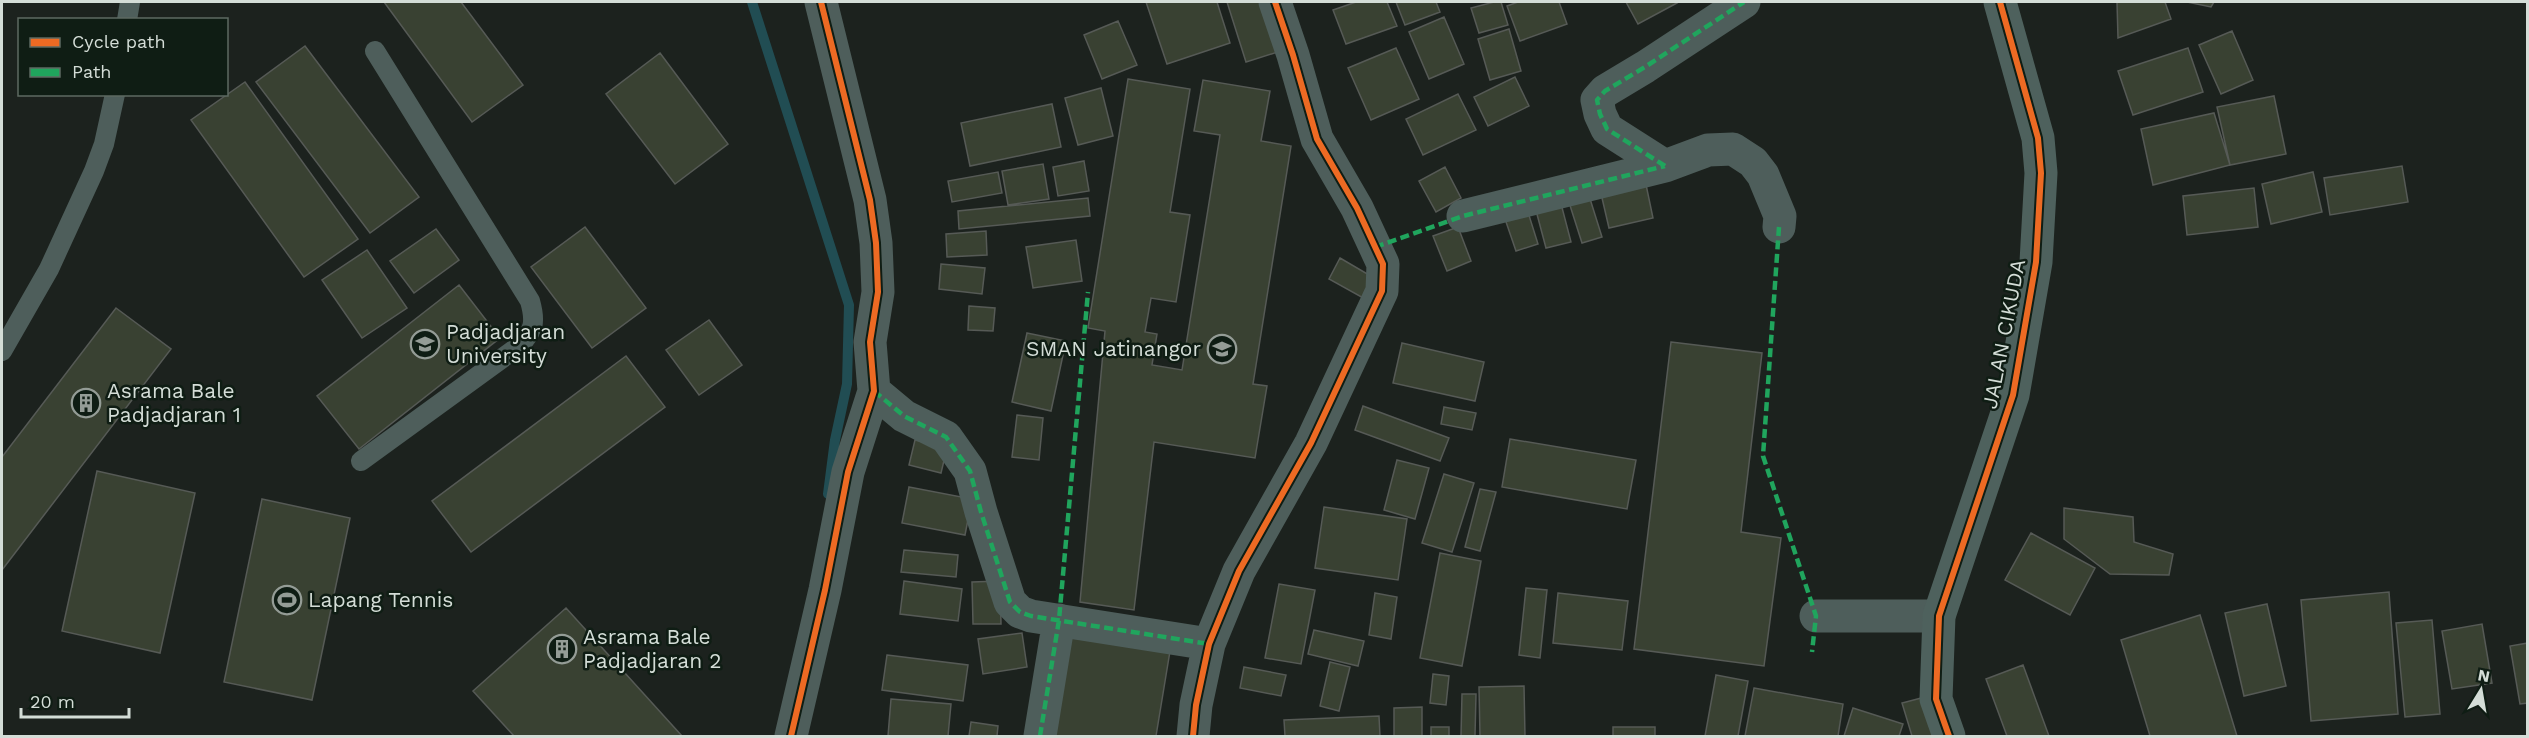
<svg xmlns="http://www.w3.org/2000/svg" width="2529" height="738" viewBox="0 0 2529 738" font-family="'Work Sans',sans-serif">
	<rect width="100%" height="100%" fill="#1c221e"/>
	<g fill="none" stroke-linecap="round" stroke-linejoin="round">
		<path stroke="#214d53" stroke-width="10" d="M752,2L849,305L847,384L835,440L828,494"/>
	</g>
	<path fill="#394132" stroke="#565a56" stroke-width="1.5" d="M384,2H461L523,85L472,122Z
		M1146,2H1217L1230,43L1167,64Z
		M1227,2H1269L1284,50L1246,62Z
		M1356,2H1387L1397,26L1346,44L1333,10Z
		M1396,2H1436L1440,12L1405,25Z
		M1494,2H1501L1508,25L1479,33L1471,8Z
		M1518,2H1559L1567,24L1520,41L1507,6Z
		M1626,2H1676L1677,3L1638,24Z
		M2117,2H2165L2171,19L2118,38Z
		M2187,2H2214L2211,7Z
		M1444,17L1464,64L1429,79L1409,32Z
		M1118,21L1137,65L1102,79L1084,35Z
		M1509,29L1521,71L1490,80L1478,39Z
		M2232,31L2253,80L2221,94L2199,45Z
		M305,46L419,197L370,233L256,82Z
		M1396,48L1419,99L1371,120L1348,68Z
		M2188,48L2203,92L2133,115L2118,71Z
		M660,53L728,144L675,184L606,94Z
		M1515,77L1529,106L1488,126L1474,97Z
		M1128,79L1190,89L1170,212L1190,215L1176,302L1151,298L1145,332L1157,334L1152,365L1182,370L1220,135L1194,131L1203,80L1270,91L1261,141L1291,146L1253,384L1267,386L1255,458L1154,442L1134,610L1080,602L1105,331L1088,328Z
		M245,82L358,239L304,277L191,120Z
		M1101,88L1113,136L1078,145L1065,98Z
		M1458,94L1476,130L1423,155L1406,119Z
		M2274,96L2286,154L2230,165L2217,107Z
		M1052,104L1061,147L970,166L961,123Z
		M2214,113L2230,165L2153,185L2141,129Z
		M1084,161L1089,191L1058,196L1053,167Z
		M1043,164L1049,199L1008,205L1002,171Z
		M2402,166L2408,202L2330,215L2324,178Z
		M1445,167L1461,198L1436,212L1419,181Z
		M998,172L1002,193L952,202L948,181Z
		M2313,172L2322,212L2271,224L2262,184Z
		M1644,175L1653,218L1609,228L1599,185Z
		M1586,186L1602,237L1582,243L1566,193Z
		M2254,188L2258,227L2187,235L2183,196Z
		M1559,196L1571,242L1546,248L1534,203Z
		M1088,198L1090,216L959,229L958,211Z
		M1527,209L1538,244L1516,251L1504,216Z
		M585,227L646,308L592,348L531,267Z
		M1458,227L1471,261L1447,271L1433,236Z
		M436,229L459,260L414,293L390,261Z
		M986,231L987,255L947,257L946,234Z
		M1076,240L1082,281L1033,288L1026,247Z
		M367,250L407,308L362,338L322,280Z
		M1340,258L1376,279L1365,299L1329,279Z
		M941,264L985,268L982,294L939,289Z
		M459,285L500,338L359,449L317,396Z
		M969,306L995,308L993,331L968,330Z
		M116,308L171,349L2,570V457Z
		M709,320L742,365L699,395L666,350Z
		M1027,333L1066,341L1051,411L1012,402Z
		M1671,342L1762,353L1741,532L1781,538L1764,666L1634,649Z
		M1402,343L1484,362L1475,401L1393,383Z
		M626,356L665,407L471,552L432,501Z
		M1363,406L1449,438L1440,461L1355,430Z
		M1444,407L1476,413L1472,430L1441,424Z
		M1017,415L1043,418L1039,460L1012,457Z
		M1510,439L1636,460L1627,509L1502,487Z
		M915,440L947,448L941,473L909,465Z
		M1397,460L1429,468L1415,519L1384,510Z
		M97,471L195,493L160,653L62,631Z
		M1444,474L1474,483L1452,552L1422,543Z
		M909,487L972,499L965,535L902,523Z
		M1480,489L1496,492L1480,551L1465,547Z
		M262,499L350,518L312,700L224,682Z
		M1324,507L1407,519L1398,580L1315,568Z
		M2064,508L2133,517L2134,542L2173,554L2169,575L2110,574L2064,539Z
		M2031,533L2095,568L2070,615L2005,580Z
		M904,550L958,555L956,577L901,572Z
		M1440,553L1481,561L1462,666L1420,658Z
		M904,581L962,589L958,621L900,614Z
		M1000,581L1001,624H973L972,582Z
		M1279,584L1315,590L1301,664L1265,658Z
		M1526,588L1547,590L1540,658L1519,655Z
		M2389,592L2398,714L2311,721L2301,600Z
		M1375,593L1397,597L1391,639L1369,635Z
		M1558,593L1628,601L1622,650L1553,643Z
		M2267,604L2286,686L2244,696L2225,613Z
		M566,608L682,736H514L473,691Z
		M2200,615L2237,736H2150L2121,640Z
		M2432,620L2440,714L2405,717L2396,623Z
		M2482,624L2492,683L2452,689L2442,631Z
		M1314,630L1364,641L1358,666L1308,654Z
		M1068,631L1172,639L1156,736H1051Z
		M1022,633L1027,667L983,674L978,639Z
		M2528,643V703L2520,704L2510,646Z
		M887,655L968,665L963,701L882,690Z
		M1330,662L1350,667L1339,711L1320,706Z
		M2023,665L2049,736H2007L1986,679Z
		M1244,667L1286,675L1281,696L1240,688Z
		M1433,674L1449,676L1446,705L1430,703Z
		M1716,675L1748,681L1738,736H1705Z
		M1524,686L1525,736H1480L1479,687Z
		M1754,688L1843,704L1838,736H1745Z
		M1462,694H1476L1475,736H1461Z
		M1929,696L1941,736H1912L1902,703Z
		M891,699L951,704L948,736H888Z
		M1422,707V736H1394V708Z
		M1853,708L1903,724L1899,736H1844Z
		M1379,716L1380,736H1285L1284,720Z
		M971,722L998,726L997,736H969Z
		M1431,727H1449V736H1431Z
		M1613,727H1655V736H1613Z"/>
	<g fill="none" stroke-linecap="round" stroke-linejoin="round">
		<path stroke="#4e5e5b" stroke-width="20" d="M127,20L130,2
			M2,351L49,269L94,171L104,144L115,94
			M361,461L519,346C534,331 536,322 530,301L375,51"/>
		<path stroke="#4e5e5b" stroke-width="33" d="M1665,166L1607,129L1600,114L1597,100L1605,91L1645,67L1744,2
			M1463,216L1665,166L1708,150L1733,149L1753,162L1763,175L1780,216L1779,227
			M874,391L904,416L946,437L970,471L981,512L1010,602L1020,612L1031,616L1209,644
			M1816,616H1939
			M791,736L825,590L848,472L874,391L870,342L878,292L876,243L870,200L821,2
			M1040,736L1059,620
			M1193,736L1196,705L1209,644L1239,571L1311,443L1382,291L1383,264L1357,208L1317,139L1293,55L1275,2"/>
		<path stroke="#4e615d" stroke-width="33" d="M1949,736L1936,699L1939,616L2013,395L2036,262L2041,173L2038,138L2000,2"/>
		<path stroke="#20a55d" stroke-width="4.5" stroke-dasharray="9 4.5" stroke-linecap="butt" d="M1665,166L1607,129L1600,114L1597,100L1605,91L1645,67L1744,2
			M1779,227L1763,456L1816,616L1812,652
			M1375,247L1463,216L1665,166
			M874,391L904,416L946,437L970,471L981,512L1010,602L1020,612L1031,616L1209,644
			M1040,736L1059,620L1088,292"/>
		<g stroke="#0f1d14" stroke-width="10">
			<path id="cycleway" d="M791,736L825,590L848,472L874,391L870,342L878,292L876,243L870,200L821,2
				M1193,736L1196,705L1209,644L1239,571L1311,443L1382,291L1383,264L1357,208L1317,139L1293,55L1275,2
				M1949,736L1936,699L1939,616L2013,395L2036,262L2041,173L2038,138L2000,2"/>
		</g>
		<use href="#cycleway" stroke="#ed6a23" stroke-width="6"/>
	</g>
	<defs>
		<g id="university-ring" transform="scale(1.5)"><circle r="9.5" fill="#0f1d14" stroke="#949c96" stroke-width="1.5"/><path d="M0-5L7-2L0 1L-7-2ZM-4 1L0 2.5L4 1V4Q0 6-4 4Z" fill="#949c96"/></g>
		<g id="school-ring" transform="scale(1.5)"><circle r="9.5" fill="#0f1d14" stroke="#949c96" stroke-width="1.5"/><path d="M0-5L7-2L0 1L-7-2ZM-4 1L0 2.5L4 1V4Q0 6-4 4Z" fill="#949c96"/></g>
		<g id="building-ring" transform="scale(1.5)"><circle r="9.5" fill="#0f1d14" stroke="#949c96" stroke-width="1.5"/><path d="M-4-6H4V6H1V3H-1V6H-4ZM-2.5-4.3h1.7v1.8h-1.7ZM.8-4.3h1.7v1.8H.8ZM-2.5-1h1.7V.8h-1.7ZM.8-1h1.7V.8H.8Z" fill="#949c96"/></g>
		<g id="stadium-ring" transform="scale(1.5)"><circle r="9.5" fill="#0f1d14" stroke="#949c96" stroke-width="1.5"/><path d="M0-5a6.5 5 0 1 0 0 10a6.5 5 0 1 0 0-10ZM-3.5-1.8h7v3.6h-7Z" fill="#949c96"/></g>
	</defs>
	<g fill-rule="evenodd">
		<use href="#university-ring" x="425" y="344"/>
		<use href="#school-ring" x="1222" y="349"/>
		<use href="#building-ring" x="86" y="403"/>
		<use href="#stadium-ring" x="287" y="600"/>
		<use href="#building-ring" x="562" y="649"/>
	</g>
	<g text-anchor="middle" stroke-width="5" stroke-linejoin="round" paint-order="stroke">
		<g font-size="21" fill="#d4ddd7" stroke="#0f1d14" text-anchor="start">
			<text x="446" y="339">Padjadjaran<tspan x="446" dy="24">University</tspan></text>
			<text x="1201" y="356" text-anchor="end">SMAN Jatinangor</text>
			<text x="107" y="398">Asrama Bale<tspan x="107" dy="24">Padjadjaran 1</tspan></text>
			<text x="308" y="607">Lapang Tennis</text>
			<text x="583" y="644">Asrama Bale<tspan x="583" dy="24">Padjadjaran 2</tspan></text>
		</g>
		<g font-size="21" fill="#d4ddd7" stroke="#0f1d14">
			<text transform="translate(2004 334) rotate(-79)" y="7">JALAN CIKUDA</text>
		</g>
	</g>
	<rect width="2529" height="738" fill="none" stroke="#d4ddd7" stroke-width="6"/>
	<rect x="18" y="18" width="210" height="78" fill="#0f1d14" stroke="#5e6a62" stroke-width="1.5"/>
	<rect x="30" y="38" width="30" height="9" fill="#ed6a23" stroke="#5e6a62" stroke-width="1.5"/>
	<text x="72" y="48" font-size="18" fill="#d4ddd7">Cycle path</text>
	<rect x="30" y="68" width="30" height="9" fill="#20a55d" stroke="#5e6a62" stroke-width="1.5"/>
	<text x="72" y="78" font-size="18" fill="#d4ddd7">Path</text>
	<g transform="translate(2481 690) rotate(11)" stroke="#0f1d14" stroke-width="4.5" paint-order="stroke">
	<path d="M0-4.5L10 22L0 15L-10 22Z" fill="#d4ddd7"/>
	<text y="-9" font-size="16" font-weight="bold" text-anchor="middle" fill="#d4ddd7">N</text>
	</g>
	<path d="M21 708v9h108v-9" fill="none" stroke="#d4ddd7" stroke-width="3"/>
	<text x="30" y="708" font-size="18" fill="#d4ddd7" stroke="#0f1d14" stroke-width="4.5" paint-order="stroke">20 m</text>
</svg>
